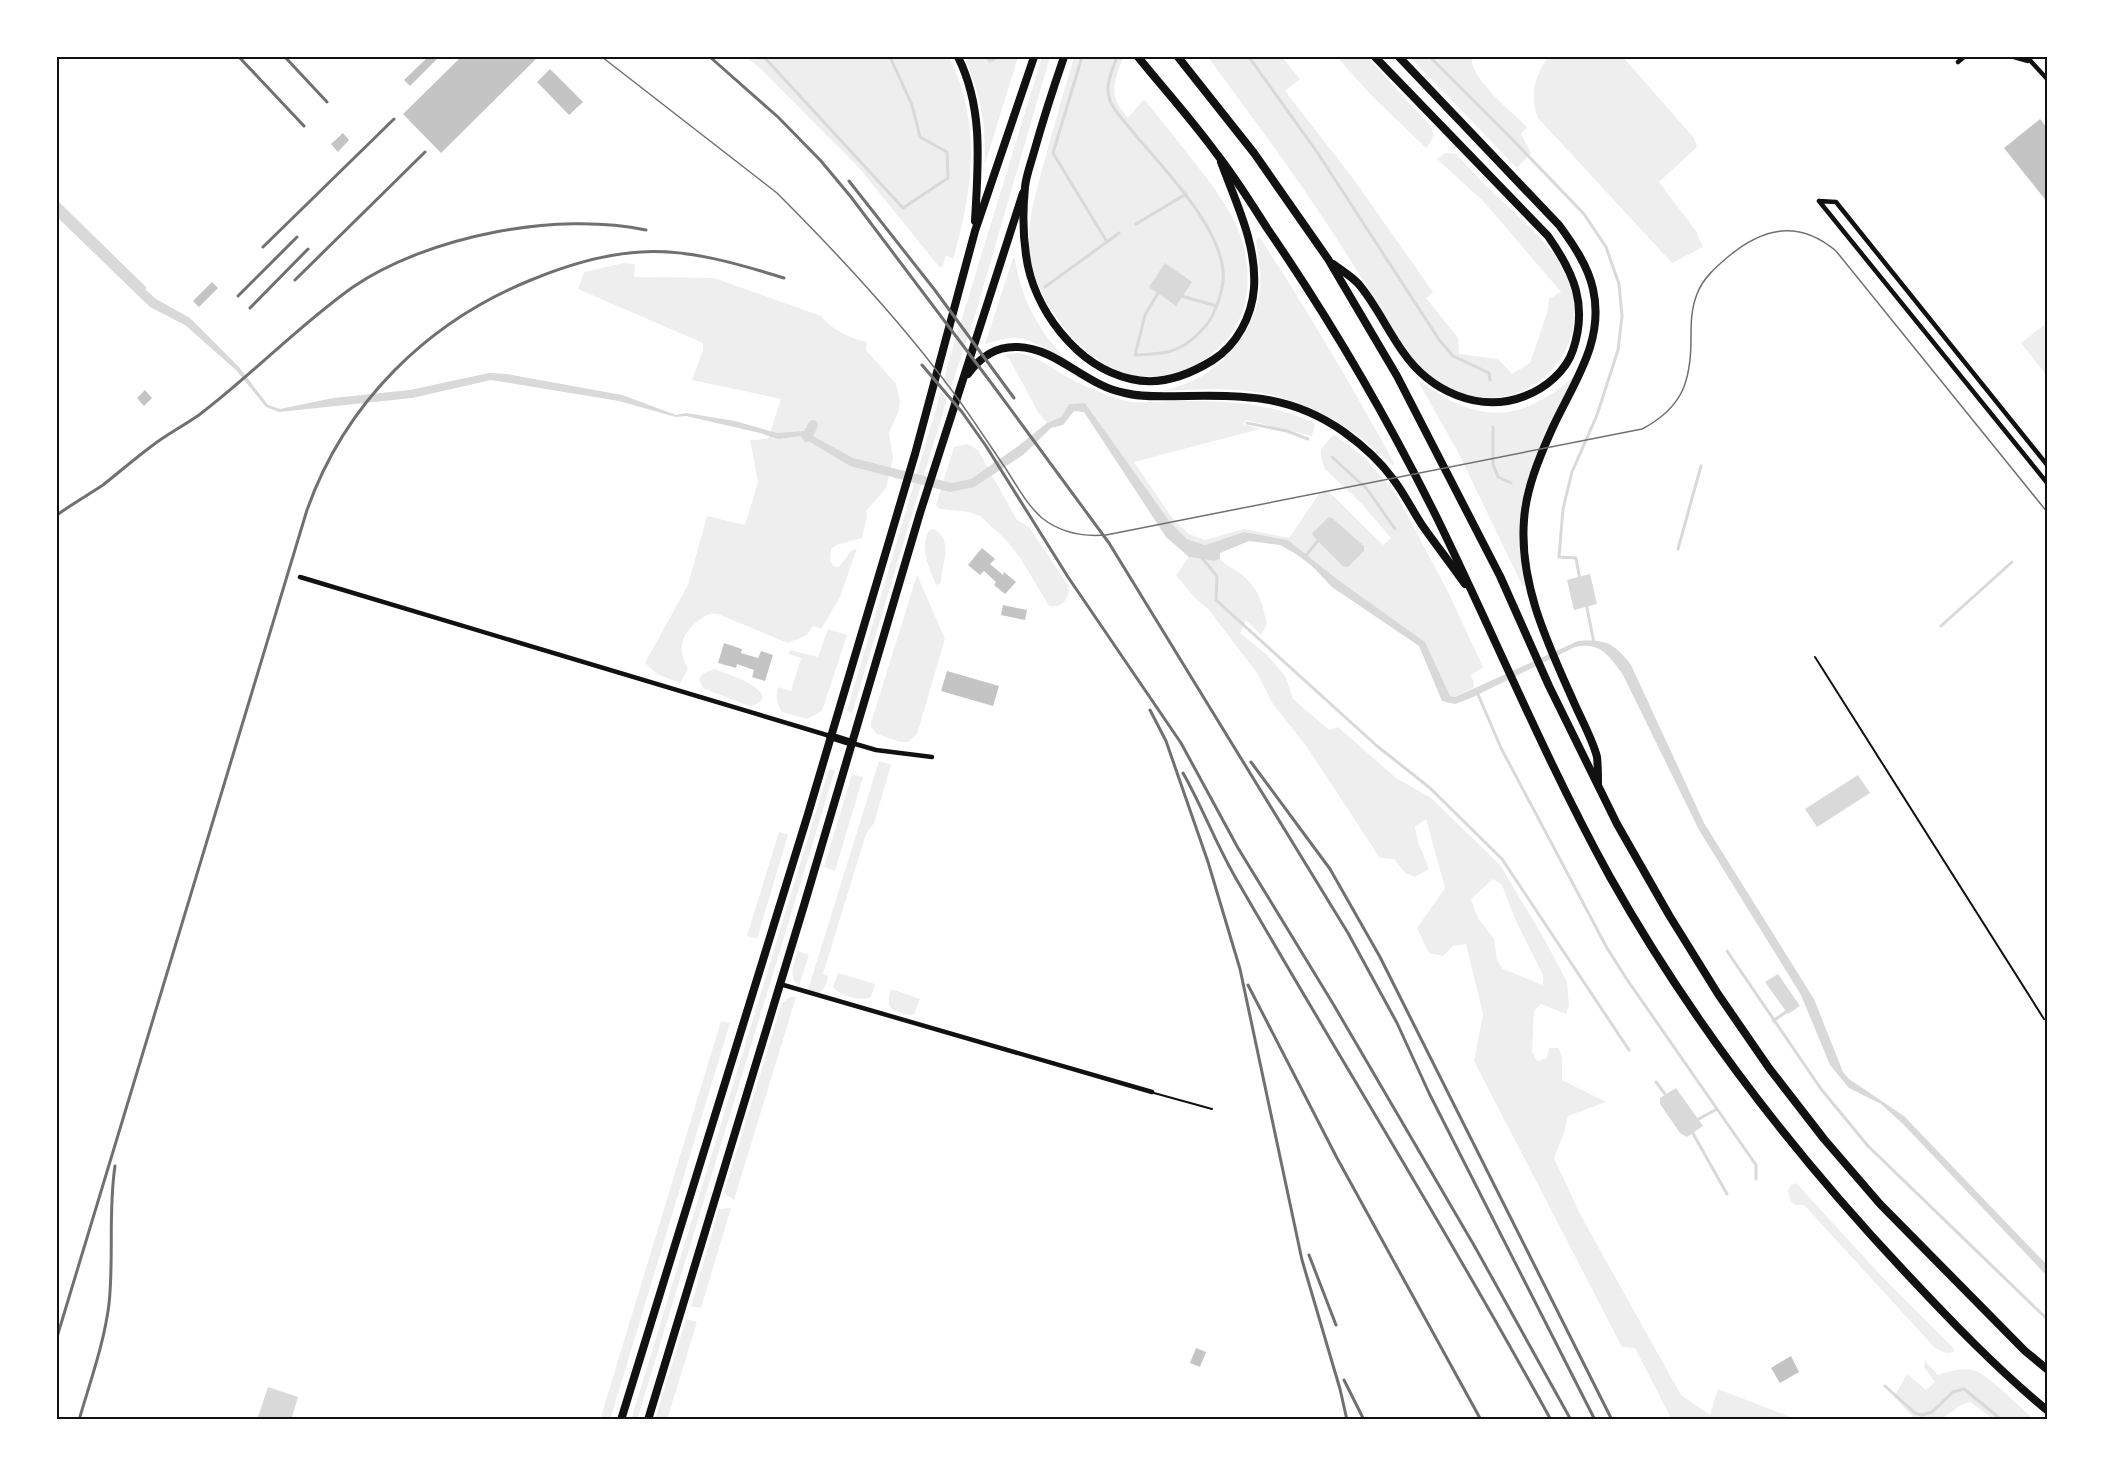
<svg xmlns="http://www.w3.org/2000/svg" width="2105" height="1477" viewBox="0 0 2105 1477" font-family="Montserrat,sans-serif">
	<rect width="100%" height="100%" fill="#fff"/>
	<path fill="#eee" fill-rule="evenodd" d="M746,57H949C982,124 973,190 953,259L946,255L943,265L940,268L860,169L761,69Z
		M965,57H1018L985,164L984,126L978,94Z
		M1042,57H1050L976,312L950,390L943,382L951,354Z
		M1074,57H1123C1114,84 1107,94 1128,118L1144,99C1161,120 1178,141 1195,163C1214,188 1235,213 1243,244C1249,266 1250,294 1241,316C1222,362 1164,390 1117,370C1092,360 1075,341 1059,321C1044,300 1032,277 1029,251C1027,223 1035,197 1042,170C1052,132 1063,95 1074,57Z
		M1208,57H1282L1300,79L1285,91L1352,177L1433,292L1426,298L1458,338L1459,354L1498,359L1512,374L1530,363L1548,310L1549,299L1561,292L1485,203L1437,159L1446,153L1456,154C1473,172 1489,190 1507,206C1532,230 1557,249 1569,283C1597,365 1505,431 1435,380C1409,360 1395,331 1378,304C1362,278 1346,253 1329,227C1291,169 1249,113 1208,57Z
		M1337,57H1367L1431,127L1434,134L1430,143L1426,148L1371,95Z
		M1410,57H1472C1468,77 1513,113 1527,127L1521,134L1531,153L1517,168Z
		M1548,57H1623L1694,138L1697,147L1659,182L1696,231L1703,247L1672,263L1538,118C1529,95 1535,76 1548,57Z
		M1258,238H1260C1308,311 1352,386 1394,463L1393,465C1378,454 1365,440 1350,430C1286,387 1238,387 1163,391C1176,387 1190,383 1202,376C1231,358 1256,325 1260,291C1262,274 1258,256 1256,240Z
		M1013,258H1015C1020,299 1041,335 1071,364C1052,353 1031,336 1008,338C1000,339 992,343 985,344Z
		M624,263L635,264L634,277L714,278L821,316C831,329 851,339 867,342L866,350L896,384L900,401L899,410L889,433L893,458L886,488L866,511L867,517L862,538L836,545L831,549L830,561L833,566L839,567L851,551L857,548L840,597L821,629L813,626L807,635L788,643L718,614C709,613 708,614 701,619C682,631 676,649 688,669L680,683L657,674L645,663L688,585L707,516L745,525L758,482L750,440L768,439L781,399L692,380L703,350V343L578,289L584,272Z
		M2048,322V377L2021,343Z
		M1018,353C1039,357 1053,369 1071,379C1088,388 1107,396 1126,401C1142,404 1161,401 1177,401C1225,401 1272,402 1315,424L1312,436L1246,420L1243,424L1260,429L1134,462L1173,519L1189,534L1205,540L1244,529L1289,538L1319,494L1326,489L1383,545L1391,538L1361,503L1325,469L1321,458V450L1331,437L1335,435L1365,458L1396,494L1449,594L1483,667L1471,675L1474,683L1473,688L1455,697L1449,696L1425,642L1337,579L1288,540L1244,532L1205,545L1187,539L1170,522L1085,403L1069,404L1061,417L1047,423L1038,412L1009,358L1003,355Z
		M1572,378H1573L1546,433L1528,484L1523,568L1525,585L1523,587L1458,452L1419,383L1422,382C1476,424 1521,423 1572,378Z
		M941,392L947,399L852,713L847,711Z
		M967,444L978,450L1017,520L1029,527L1069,587C1069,600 1062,608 1049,606L1021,559L1006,540L980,516L969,512L940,509L936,505L954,447Z
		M934,529C955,542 941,564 941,583L936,585C929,566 919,550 929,530Z
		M1189,557L1214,561L1220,559C1226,566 1233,568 1240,573C1260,590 1261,600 1267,624L1261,635L1246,620L1240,633L1267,655L1280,670L1286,678L1293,699L1329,730L1338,727L1396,778L1431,798L1500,865L1542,935L1567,982L1569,1005L1566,1014L1541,1004L1534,1011L1532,1052L1537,1061L1547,1058L1549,1048H1559L1562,1058V1080L1606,1102L1568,1116L1564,1133L1554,1158L1581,1216L1681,1395L1710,1415L1718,1389L1798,1420H1672L1635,1348L1622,1347L1474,1061L1483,1014L1466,944L1453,946L1443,956L1429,953L1417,928L1445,888L1426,819L1415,827L1418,842L1429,869L1415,877L1405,873L1394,859L1380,858L1307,747L1273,704L1257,673L1209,610L1195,598L1176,575ZM1493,879L1502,885L1515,919L1543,975V985L1503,969L1497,960L1494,939L1478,918L1471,899Z
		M917,575L945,639L917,734L908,742H901L877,734L871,727V723Z
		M828,629L847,635L822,711L807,719L782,712C776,703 776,697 778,687L791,691L801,658L788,654L790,650L818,657Z
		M715,669C730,676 757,682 763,697C760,703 757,705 750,706L705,689L702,687L699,678L704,673Z
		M879,761L891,765L874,823L866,834L823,974L828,976C827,984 825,988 819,993L808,990Z
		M829,769L835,770L637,1420H631Z
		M852,774L863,777L835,871L824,867Z
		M779,832L788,835L757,939L747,936Z
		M798,951L809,955L799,986C787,976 794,964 798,951Z
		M838,973L875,984L871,997C861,1002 840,996 833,987Z
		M891,989L920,999L914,1014C908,1016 905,1014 899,1012C886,1008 888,1001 891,989Z
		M790,997H796L734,1200L724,1193L782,1003Z
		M721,1021L730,1023L610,1420H600Z
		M1796,1183L1887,1282L1954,1349V1352L1946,1353L1935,1348L1804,1205H1795L1791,1202L1788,1191L1791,1185Z
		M731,1208L701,1308L691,1306L719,1209Z
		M686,1319L697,1322L667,1420H655Z
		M1925,1361L1938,1375C1950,1371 1964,1367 1976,1371C1993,1379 2019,1407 2035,1420H1995L1970,1402L1961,1405L1940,1420H1916L1894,1397L1907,1374L1926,1390L1935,1382L1924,1367Z"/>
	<path fill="#d9d9d9" d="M57,200L146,287V290L156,299L190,318L239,367L268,405L280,409L333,398L410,390L489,373L507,374L622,395L676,415L686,413L735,421L777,433L804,431L853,458L952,483L971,479L1017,447L1047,423L1061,417L1069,404L1085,403L1170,522L1187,539L1205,545L1244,532L1288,540L1337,579L1425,642L1450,696L1455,697L1464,693L1578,641C1606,639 1614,643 1631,665L1704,823L1814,999L1843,1072L1849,1079L1904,1116L2048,1266V1277L1903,1124L1881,1104L1849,1088L1830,1065L1801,995L1699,830L1622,673C1609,656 1600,641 1575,647L1473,697L1455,704L1442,701L1419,646L1332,587L1312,566L1296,554L1280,545L1249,541L1220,553V559L1214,561L1189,557L1166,537L1084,412L1074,411L1063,425L1051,428L1023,455L974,487L950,492L850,466L800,436L778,439L760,433L686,416L676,417L619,401L491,380L412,398L279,412L266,407L236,370L185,325L150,307L57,217Z
		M1165,263L1192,282L1176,306L1149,287Z
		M1329,517L1332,518L1364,546V551L1348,567L1343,566L1313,536L1312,533Z
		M1590,574L1597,604L1574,610L1567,580Z
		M1858,775L1870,793L1817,827L1805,809Z
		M1778,974L1800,1006L1788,1014L1765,982Z
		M1676,1088L1703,1126L1687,1137L1680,1133L1660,1104V1098Z
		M268,1387L298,1397L291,1420H257Z"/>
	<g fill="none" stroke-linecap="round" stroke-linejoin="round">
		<path stroke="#d9d9d9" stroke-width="3" d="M764,57L903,208L948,178L947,152L920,137L912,105L890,57
			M987,57L990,61L998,57
			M1082,57L1053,153L1107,242
			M1117,57C1111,73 1103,89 1112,105C1119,117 1130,128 1138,138C1166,171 1228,235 1223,281C1222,291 1218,303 1214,312C1211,320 1207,325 1201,331C1181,353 1164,354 1135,355L1145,315L1159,291
			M1249,57L1317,152L1440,341L1453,356L1489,373L1490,380
			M1430,57L1513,140L1584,214L1606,247L1619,284L1622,316L1618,350L1597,415L1572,472L1563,509L1559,557L1576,558L1580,580
			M1136,224L1186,194
			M1045,287L1119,233
			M1181,296L1217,306
			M1247,423L1287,431L1308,439
			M1493,427V464L1498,477L1511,483
			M1332,457L1367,489L1395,529
			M1678,549L1701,466
			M1201,557L1217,576L1216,600L1377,746L1430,788L1502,859L1629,1050
			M1305,557L1317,542
			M1586,603L1594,643
			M1941,626L2012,562
			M1477,692L1501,748L1607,948L1626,978L1756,1165V1179
			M1727,951L1821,1089L1868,1146L2048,1320
			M1773,1021L1786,1012
			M1656,1082L1668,1098
			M1697,1120L1717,1109
			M1691,1130L1727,1194
			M1885,1386L1915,1413L1922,1415L1932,1412L1953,1392L1964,1389L2002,1420"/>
		<path stroke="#d9d9d9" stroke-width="10" d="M807,437L813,425"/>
	</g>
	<path fill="#c4c4c4" d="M428,57L438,58L410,86L404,80Z
		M461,57H538L441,153L403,114Z
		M550,69L583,102L569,115L537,82Z
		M2040,119L2048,129V203L2004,148Z
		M343,133L349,140L338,152L331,144Z
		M212,282L218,288L199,307L193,301Z
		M145,390L152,398L144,406L137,398Z
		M982,548L995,559L990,564L1003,575L1004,572L1016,582L1005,594L994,585L996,582L984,571L980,575L968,565Z
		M1003,605L1027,610L1025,620L1001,615Z
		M724,643L742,649L741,653L758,658L761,651L773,655L765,681L752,677L754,670L737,664L736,668L718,663Z
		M947,671L999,686L993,706L941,691Z
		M1196,1348L1206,1352L1200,1367L1190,1363Z
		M1791,1356L1799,1372L1780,1383L1771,1368Z"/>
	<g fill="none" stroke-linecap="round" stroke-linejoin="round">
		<path stroke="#111" stroke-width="2" d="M1815,657L2044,1019
			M1154,1093L1212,1109"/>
		<path stroke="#111" stroke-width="4.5" d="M2014,57L2028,61
			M2027,57L2048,80
			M1958,62L1964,57
			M1819,201L2048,484
			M1819,201L1836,202L2048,466
			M300,577L830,736
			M852,743L876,750L932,757
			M780,984L1152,1092"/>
		<path stroke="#111" stroke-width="8" d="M958,57C984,109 978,165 975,221
			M968,374C980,357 997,346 1018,347C1057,348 1086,386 1125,393C1146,398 1167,396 1188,396C1248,395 1293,396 1344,432C1362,445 1380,461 1393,479C1404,493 1412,510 1422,525C1436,545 1451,564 1465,584
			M830,736L852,743
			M621,1420L808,814L915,454L975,231L1034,57
			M648,1420L805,902L920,513L1023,193"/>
		<path stroke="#111" stroke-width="8" d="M1064,57C1053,89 1043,120 1034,152C1031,163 1026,176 1025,187C1023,207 1023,235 1026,255C1033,309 1077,367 1131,379C1160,386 1189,375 1213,360C1237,345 1252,316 1254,288C1257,244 1236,203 1221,162
			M1399,57L1559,225C1573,244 1588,266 1593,289C1605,342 1573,383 1552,429C1539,458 1526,489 1524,520C1519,583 1547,642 1572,698C1579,715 1593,740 1597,757C1598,766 1598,775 1598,784"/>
		<path stroke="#111" stroke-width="8" d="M1138,57C1164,89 1192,120 1216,153C1235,177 1251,203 1267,228C1331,321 1388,419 1438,520C1496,639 1546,761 1610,877C1691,1021 1793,1153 1906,1273C1951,1321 1997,1369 2048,1411
			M1178,57L1254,153L1328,259L1397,376L1500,576L1549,686L1617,824L1669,915L1718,994L1769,1068L1824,1139L1880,1204L2025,1351L2048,1370
			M1333,264C1342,271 1355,278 1361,287C1377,307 1388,331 1403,352C1430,391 1479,414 1525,396C1546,388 1566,371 1573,350C1588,305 1574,273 1548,236L1375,57"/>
		<path stroke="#707070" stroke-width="1.5" d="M602,57L777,193C838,254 898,318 950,388C969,413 986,440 1004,466C1016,484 1026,504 1042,518C1061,533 1083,537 1106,535L1642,429C1682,408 1691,382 1691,339C1691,324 1691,309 1697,294C1703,278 1716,267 1729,256C1764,227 1799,220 1836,251L2048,513"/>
		<path stroke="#707070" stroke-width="3" d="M239,57L304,126
			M285,57L327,102
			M710,57L778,117L821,161L851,197L992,384L1109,543L1348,933L1397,1023L1429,1093L1595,1420
			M849,181L934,289L1014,398
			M263,247L394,119
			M295,280L425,152
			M238,296L297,237
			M250,308L308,249
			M922,365L962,412L986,446L1068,577L1181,743L1238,848L1332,1002L1475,1247L1571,1420
			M57,515C72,504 88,495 103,485C122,470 140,454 160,440C173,431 186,424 199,415C252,375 298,326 353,287C428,236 557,211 646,230
			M1150,710L1166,741L1208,862L1240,969L1302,1260L1340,1389L1347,1420
			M1251,762L1330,869L1380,957L1612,1420
			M1183,773C1203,808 1217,847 1238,882C1342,1062 1451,1238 1551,1420
			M1248,985L1337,1158L1481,1420
			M1309,1255L1336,1325
			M57,1337L307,510C345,403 427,322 531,280C567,265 603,254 641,252C689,249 739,264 784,278
			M1344,1380L1364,1420
			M79,1420C90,1382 104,1344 109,1304C114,1258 108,1212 115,1166"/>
	</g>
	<rect width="2105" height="1477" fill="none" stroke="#ffffff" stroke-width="117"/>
	<rect x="58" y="58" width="1988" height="1360" fill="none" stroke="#111" stroke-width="2"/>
</svg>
